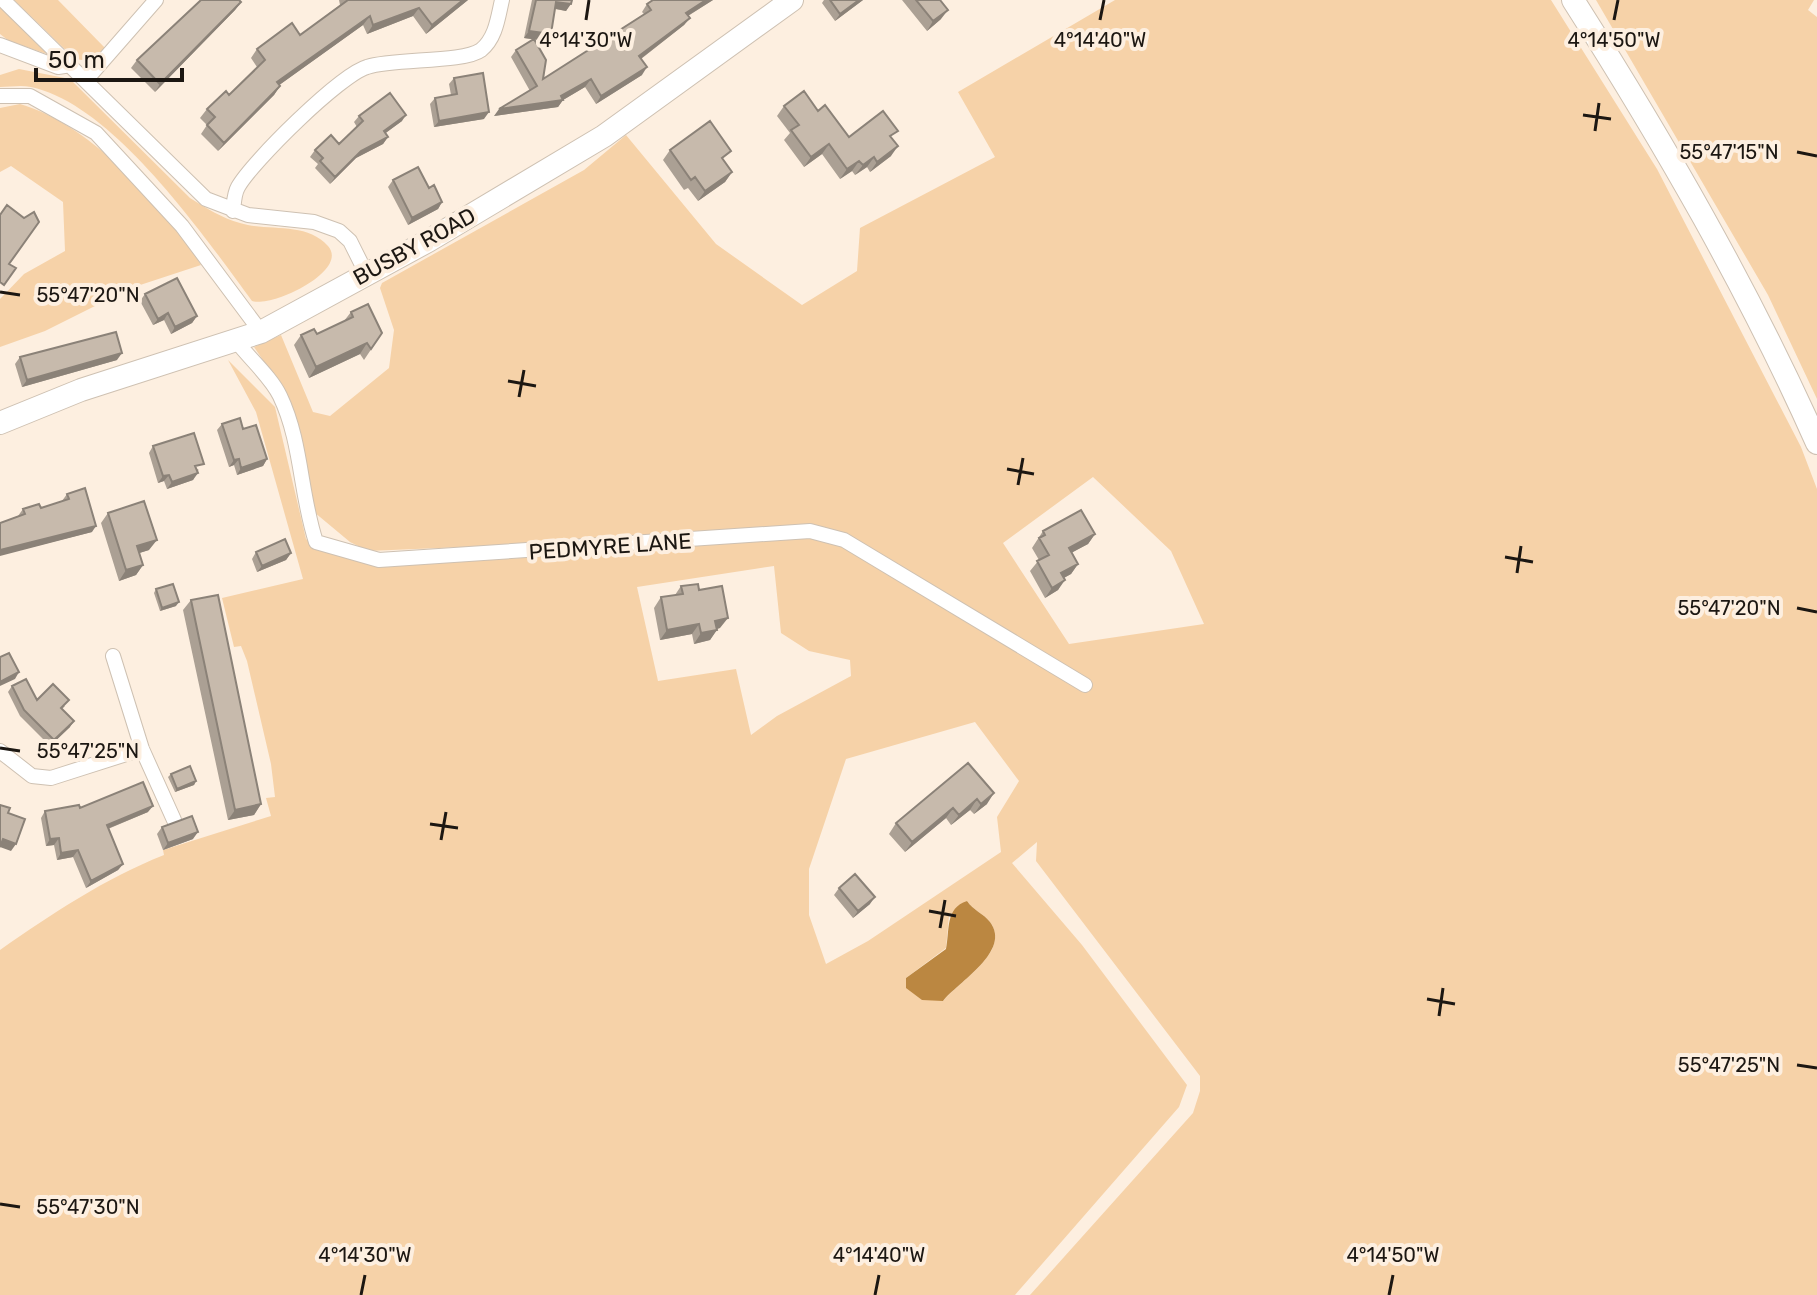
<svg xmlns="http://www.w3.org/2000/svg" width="1817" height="1295" viewBox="0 0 1817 1295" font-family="Rubik,sans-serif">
	<rect width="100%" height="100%" fill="#fdefe0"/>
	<path fill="#f6d2a8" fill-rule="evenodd" d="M14,0H58L105,48L89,61L75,59Z
		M1115,0H1551L1657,169L1801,447L1817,489V1295H1030L1193,1113L1200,1091V1076L1036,861L1037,842L1012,863L1082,945L1187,1085L1179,1107L1015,1295H0V950C53,913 104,879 164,855L163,850L271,816L266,798L275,797L271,764L247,661L241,646L234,647L222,598L303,579L256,412L228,360L275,407L306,539L319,550L382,566L679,549L695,537L368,551L350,542L314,512L301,435L271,372L254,347L281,335L313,412L330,416L389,368L394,330L380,288L382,283L584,170L626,135L716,244L802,305L857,271L860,228L995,157L958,92ZM1093,477L1171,551L1204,624L1069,644L1003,543ZM774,566L781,633L809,651L850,660L851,676L777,716L751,735L736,669L658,681L637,587ZM975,722L1019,781L997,817L1001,852L868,941L826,964L809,915V869L846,759ZM967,901C973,910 984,914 990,922C1012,951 958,982 943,1001L906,978L946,948L949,916Z
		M1596,0H1814L1808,10L1817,17V399L1768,295Z
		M0,7L47,54L9,41L0,34Z
		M19,69L70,79L190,198C206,208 222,218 240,223C268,232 306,221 328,246C350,271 271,308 252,301C204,236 113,104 31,87C21,85 10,87 0,87V75Z
		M20,104C90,124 164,205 201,265L131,288L45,331L0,347V299L24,274L65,251L63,202L11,166L0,172V108Z"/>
	<path fill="#bb8741" d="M967,901C973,910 984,914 990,922C1012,951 958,982 943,1001L922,1000L906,988V978L946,949C950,930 945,908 967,901Z"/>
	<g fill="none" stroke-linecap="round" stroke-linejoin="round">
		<g stroke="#cec1b2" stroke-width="16">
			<path id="street" d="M3,0L206,199L248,215L314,222L339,231L350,241L366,273
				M0,45L58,67L71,65
				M86,80L156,0
				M0,96H30L96,133L182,226L261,332
				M233,211C234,203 234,194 238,187C252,162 340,75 367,67C394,58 463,63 481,50C496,38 498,17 502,0
				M237,342C250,359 271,377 280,396C302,442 300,494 316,542L379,560L810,531L844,540L1085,685
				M113,656L142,749L174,820
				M0,751L32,776L51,778L142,749"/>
		</g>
		<g stroke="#cec1b2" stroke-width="24">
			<path id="secondary" d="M1573,0C1664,143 1748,288 1817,443
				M0,423L81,390L261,332L428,241L604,136L792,0"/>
		</g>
		<use href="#street" stroke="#fff" stroke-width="14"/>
		<use href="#secondary" stroke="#fff" stroke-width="22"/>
	</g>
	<path fill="#aba094" d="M339,0H468L426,34L413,16L367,34L363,25L279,85L280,86L274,95L218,151L201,134L207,125L200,118L207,109L229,95L257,67L251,58L257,49L300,35L340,5Z
		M532,0H572L566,11L555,9L551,34L546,41L524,38Z
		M713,0L688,16L690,18L684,25L641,59L642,75L596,104L585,87L563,100L558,107L494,116L530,91L511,57L516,50L543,79L644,14L642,12L647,4Z
		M824,0H863L835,21L822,3Z
		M902,0H940L941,19L927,31Z
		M241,2L235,10L155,92L131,68L137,60Z
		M454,78L484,119L434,127L430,104L435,98L451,95L449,84Z
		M784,106L818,111L849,137L892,139L891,156L870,172L867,167L855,175L852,171L840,179L822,154L804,167L784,140L790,133L777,116Z
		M359,116L402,121L385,133L388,137L383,144L356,158L330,184L315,168L318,164L310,157L315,150L339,144L357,127L354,122Z
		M670,150L724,161L732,172L725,182L698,201L688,188L684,190L663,160Z
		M393,180L429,188L442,202L438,209L408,225L388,187Z
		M145,294L197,316L192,323L171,334L164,320L153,325L140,301Z
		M351,312L382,333L364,360L360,354L309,378L294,345L301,335L317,334L344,321Z
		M20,357L117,360L22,387L15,364Z
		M222,424L243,429L267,459L263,466L237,475L234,465L229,467L217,430Z
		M153,446L199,470L197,471L193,480L167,489L164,481L158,483L149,453Z
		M67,494L92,532L0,555V558V523L18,516L23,509L41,508L62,501Z
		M108,513L149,550L139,553L143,565L136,575L119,581L101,523Z
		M1043,531L1095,534L1088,544L1072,552L1078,564L1071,574L1064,578L1058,590L1045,598L1030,571L1039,560L1032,548Z
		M256,552L291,553L286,560L257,572L252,559Z
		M681,586L699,590L720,628L717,629L710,640L694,644L692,634L660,640L654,608L661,597L675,595Z
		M156,589L176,606L160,611L154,593Z
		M191,600L261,804L254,815L228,820L183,610Z
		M12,686L37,700L65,706L62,709L70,727L50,746L20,716L8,692Z
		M968,763L987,804L974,814L970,810L951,825L946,818L905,852L889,834L896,823Z
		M171,774L196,781L194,785L175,792L168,777Z
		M80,808L148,812L108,829L123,864L118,870L86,888L73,857L57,860L54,845L46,846L41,818L45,811Z
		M162,827L193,839L163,850L157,834Z
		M839,888L870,904L853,918L834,895Z"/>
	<path fill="#8b8278" d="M463,0H468L426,34L432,25Z
		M706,0H713L681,20L686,13Z
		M859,0H863L835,21L840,14Z
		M241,2L235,10L155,92L160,84Z
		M556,2L571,4L566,11L552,8Z
		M419,8L413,16L367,34L373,25Z
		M948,10L941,19L927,31L933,21Z
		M370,16L363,25L271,91L277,82Z
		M690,18L684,25L634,64L639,56Z
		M529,31L551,34L546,41L524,38Z
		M647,67L642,75L596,104L601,96Z
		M591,79L585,87L563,100L558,107L494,116L499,109L561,96Z
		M280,86L274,95L218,151L224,143Z
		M489,112L484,119L434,127L439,121Z
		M406,115L402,121L379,138L384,131Z
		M388,137L383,144L356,158L330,184L335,177L361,151Z
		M829,144L822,154L804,167L811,157Z
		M898,146L891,156L870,172L877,162Z
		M874,157L867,167L855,175L863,165Z
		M859,161L852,171L840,179L847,169Z
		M732,172L725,182L698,201L705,191Z
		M442,202L438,209L408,225L412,218Z
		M168,313L164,320L153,325L158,319Z
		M197,316L192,323L171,334L175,327Z
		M367,343L360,354L309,378L316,367Z
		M122,353L117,360L22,387L27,380Z
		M239,459L234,465L229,467L234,460Z
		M267,459L263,466L237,475L241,468Z
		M198,473L193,480L167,489L172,482Z
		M169,475L164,481L158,483L163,476Z
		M96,526L92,532L0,556V550Z
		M1095,534L1088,544L1062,558L1069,548Z
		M157,540L149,550L130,556L137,546Z
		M291,553L286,560L257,572L262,566Z
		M1078,564L1071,574L1054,583L1061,573Z
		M143,565L136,575L119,581L126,570Z
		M1065,580L1058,590L1045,598L1052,588Z
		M179,602L176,606L160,611L162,608Z
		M728,618L720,628L708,631L715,621Z
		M699,624L692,634L660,640L667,630Z
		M717,630L710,640L694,644L701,633Z
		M19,672L15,679L0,686V682Z
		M74,721L70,727L50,746L54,740Z
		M196,781L194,785L175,792L177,789Z
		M994,793L987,804L974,814L981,804Z
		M977,799L970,810L951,825L959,815Z
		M261,804L254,815L228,820L235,810Z
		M153,806L148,812L102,831L107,825Z
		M953,808L946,818L905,852L912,842Z
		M198,832L193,839L163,850L168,843Z
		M59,838L54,845L46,846L50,839Z
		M3,839L16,844L11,851L0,847Z
		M78,850L73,857L57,860L61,853Z
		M123,864L118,870L86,888L91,881Z
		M875,897L870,904L853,918L858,911Z"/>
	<path fill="#c7baac" stroke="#8b8278" stroke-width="2" d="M201,0H239L241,2L160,84L137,60Z
		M348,0H463L432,25L419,8L373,25L370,16L277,82L280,86L224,143L207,125L215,117L207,109L226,91L229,95L265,60L257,49L292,23L300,35Z
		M536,0H572L571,4L556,2L551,34L529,31Z
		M653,0H706L686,13L690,18L639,56L647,67L601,96L591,79L561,96L563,100L499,109L537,86L516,50L534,39L546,60L543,79L651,10L647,4Z
		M830,0H859L840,14Z
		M916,0H940L948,10L933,21Z
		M483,73L489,112L439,121L435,98L457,94L454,78Z
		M804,91L818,111L825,105L849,137L883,111L898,131L890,136L898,146L877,162L874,157L863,165L859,161L847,169L829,144L811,157L791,130L799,125L784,106Z
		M390,93L406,115L384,131L388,137L361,151L335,177L320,161L323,158L315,150L331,135L339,144L363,121L359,116Z
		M710,121L731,151L722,158L732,172L705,191L695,177L691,180L670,150Z
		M418,167L429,188L434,185L442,202L412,218L393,180Z
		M7,205L24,218L34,212L39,222L9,264L16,268L4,285L0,282V215Z
		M177,278L197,316L175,327L168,313L158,319L145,294Z
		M368,304L382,333L371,349L367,343L316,367L301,335L314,329L317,334L353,317L351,312Z
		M116,332L122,353L27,380L20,357Z
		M240,418L243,429L256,425L267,459L241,468L239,459L234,460L222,424Z
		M194,433L204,464L195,466L198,473L172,482L169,475L163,476L153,446Z
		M85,488L96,526L0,550V523L25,514L23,509L39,504L41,508L69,499L67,494Z
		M144,501L157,540L137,546L143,565L126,570L108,513Z
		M1081,510L1095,534L1069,548L1078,564L1061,573L1065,580L1052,588L1037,561L1049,555L1039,538L1045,535L1043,531Z
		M285,539L291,553L262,566L256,552Z
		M173,584L179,602L162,608L156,589Z
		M698,584L699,590L722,586L728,618L715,621L717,630L701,633L699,624L667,630L661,597L683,594L681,586Z
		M218,595L261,804L235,810L191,600Z
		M9,653L19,672L0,682V657Z
		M26,679L37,700L53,684L69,700L61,708L74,721L54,740L24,710L12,686Z
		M968,763L994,793L981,804L977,799L959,815L953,808L912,842L896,823Z
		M190,766L196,781L177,789L171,774Z
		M143,782L153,806L107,825L123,864L91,881L78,850L61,853L59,838L50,839L45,811L79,805L80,808Z
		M0,805L10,808L8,813L25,819L16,844L3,839L0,847Z
		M192,816L198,832L168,843L162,827Z
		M855,874L875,897L858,911L839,888Z"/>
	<path fill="none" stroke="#1c1712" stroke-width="3" d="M586,20L589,0M1100,20L1104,0M1614,20L1618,0M1583,115L1611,119M1595,131L1599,103M1797,152L1817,156M0,292L20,295M508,381L536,386M519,397L524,370M1007,469L1034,474M1018,485L1023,458M1505,557L1533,562M1517,573L1521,546M1797,608L1817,612M0,748L20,751M430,824L458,828M441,840L446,812M929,911L956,916M940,928L945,900M1427,999L1455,1004M1439,1016L1443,988M1797,1065L1817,1068M0,1204L20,1207M361,1295L365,1275M875,1295L879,1275M1389,1295L1393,1275"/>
	<g text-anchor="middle" stroke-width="8" stroke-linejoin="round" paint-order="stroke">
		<g font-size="22" fill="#1c1712" stroke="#fdefe0">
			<text transform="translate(414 246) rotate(-29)" y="8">BUSBY ROAD</text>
			<text transform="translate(610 546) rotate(-4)" y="8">PEDMYRE LANE</text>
		</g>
	</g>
	<g font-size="20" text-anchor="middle" fill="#1c1712" stroke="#fdefe0" stroke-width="8" stroke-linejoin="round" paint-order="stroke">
		<text x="586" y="47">4°14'30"W</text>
		<text x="1100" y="47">4°14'40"W</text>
		<text x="1614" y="47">4°14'50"W</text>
		<text x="1729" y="159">55°47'15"N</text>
		<text x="88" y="302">55°47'20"N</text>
		<text x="1729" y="615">55°47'20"N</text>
		<text x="88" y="758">55°47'25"N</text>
		<text x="1729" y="1072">55°47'25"N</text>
		<text x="88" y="1214">55°47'30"N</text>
		<text x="365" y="1262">4°14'30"W</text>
		<text x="879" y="1262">4°14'40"W</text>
		<text x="1393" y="1262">4°14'50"W</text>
	</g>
	<path d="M36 68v12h146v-12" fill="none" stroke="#1c1712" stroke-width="4"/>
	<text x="48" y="68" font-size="24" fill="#1c1712" stroke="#fdefe0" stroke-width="6" paint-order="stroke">50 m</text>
</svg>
